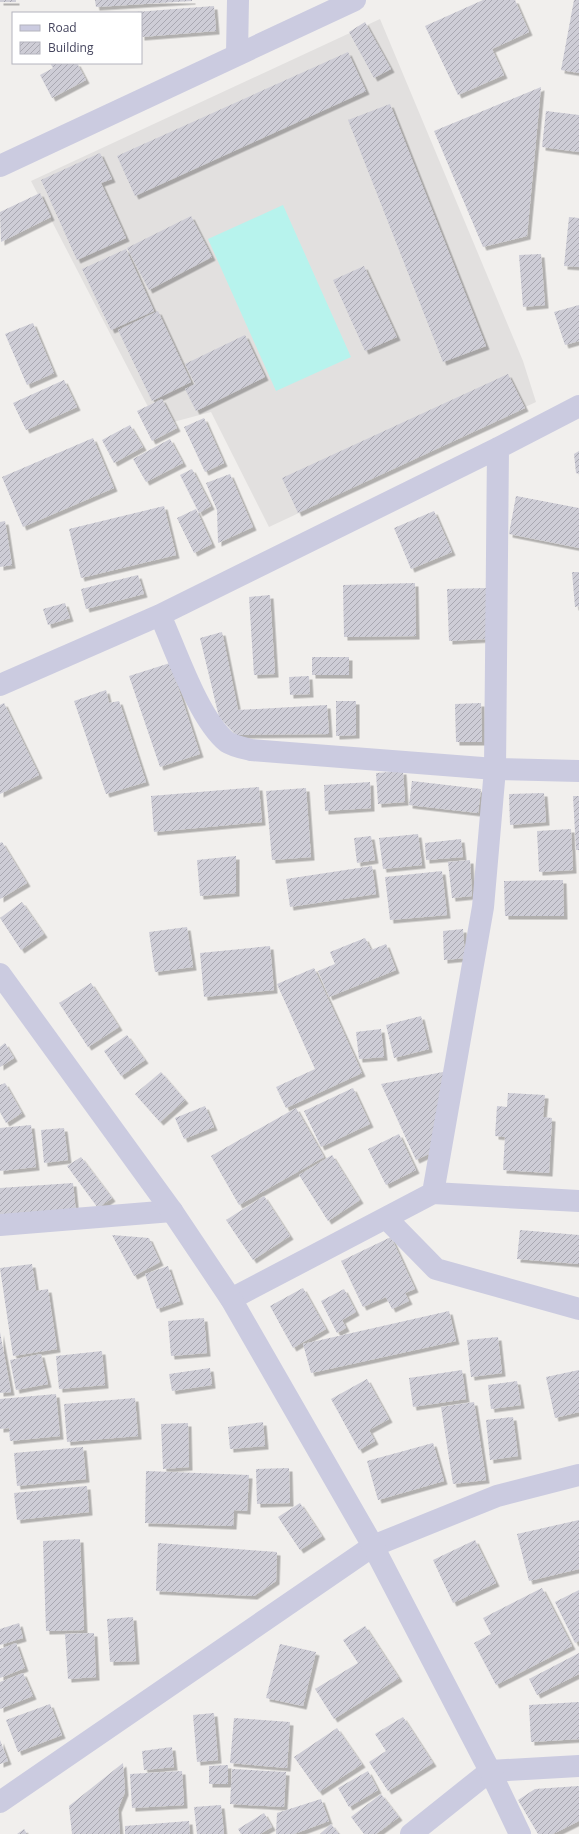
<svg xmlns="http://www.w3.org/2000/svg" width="579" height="1834" viewBox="0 0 579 1834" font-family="'Open Sans',sans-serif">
	<defs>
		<pattern id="building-hatch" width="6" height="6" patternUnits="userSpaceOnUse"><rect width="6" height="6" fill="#cecdd6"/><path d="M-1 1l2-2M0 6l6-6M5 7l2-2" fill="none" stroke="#a9a8b1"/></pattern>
		<filter id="shadow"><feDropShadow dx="3.5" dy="3.5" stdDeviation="0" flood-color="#0004"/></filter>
	</defs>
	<rect width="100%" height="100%" fill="#f1efed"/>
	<path fill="#e2e0df" d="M380,19L523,361L536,402L269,527L211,412L158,426L31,181Z"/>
	<path fill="#b7f3ed" d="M283,205L351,357L276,391L208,239Z"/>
	<path fill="url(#building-hatch)" filter="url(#shadow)" d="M0,0H16V2H0Z
		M95,0H192V1L96,7Z
		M483,0H515L529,32L492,49L504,75L458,95L425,26Z
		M574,0H579V73L561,70Z
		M214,6L216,31L141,37V13H123Z
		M365,22L391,69L374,78L349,32Z
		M348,52L366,91L135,196L117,156Z
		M50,63H77L86,80L52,98L40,75L53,68Z
		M541,87L527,236L483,247L434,131Z
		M390,104L486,346L443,362L348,120Z
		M546,111L579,115V152L542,147Z
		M100,153L112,179L101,183L126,238L77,260L41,180Z
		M40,193L51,217L1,242L0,212Z
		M191,216L212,257L149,290L127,248Z
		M569,217L579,218V267L564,266Z
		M126,249L154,311L111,330L82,269Z
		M541,254L545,305L523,307L519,255Z
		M364,266L397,337L365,351L333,280Z
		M579,305V341L565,345L554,312Z
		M158,311L191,382L152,401L118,330Z
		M33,323L54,373L27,385L5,334Z
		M245,335L265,377L196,411L185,389L195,384L185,364Z
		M508,374L525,408L298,513L282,478Z
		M64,380L77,407L26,430L13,403Z
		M162,399L177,428L152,441L137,411Z
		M204,418L224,463L205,472L184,427Z
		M130,425L143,447L114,463L102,440Z
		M93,438L114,488L23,527L2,477Z
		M170,439L183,463L146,482L133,459Z
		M579,451V474L576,473L574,454Z
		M192,469L211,506L199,513L180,475Z
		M230,474L253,527L218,543L217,510L206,483Z
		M516,496L579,508V548L509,534Z
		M164,506L176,555L81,578L69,529Z
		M196,509L212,544L194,553L177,518Z
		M434,511L452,552L411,569L394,528Z
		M5,521L12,565L0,567V522Z
		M572,572H579V606L575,607Z
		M138,575L144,594L86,609L81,589Z
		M415,583L416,636L344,637L343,585Z
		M486,588L487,639L449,641L447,589Z
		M270,595L275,674L254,675L249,597Z
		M65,603L70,618L48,625L43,609Z
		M222,632L238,710L327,705L329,734L236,735L219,717L200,638Z
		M312,657H349V675H312Z
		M170,663L200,754L160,767L129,676Z
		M309,676L310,694L290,695L289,677Z
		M106,690L109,703L119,701L146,782L106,794L74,701Z
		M336,701H356V735L336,736Z
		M4,703L39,775L0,794V705Z
		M481,703L482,742H456L455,704Z
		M403,771L405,802L378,804L376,773Z
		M412,781L481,789L478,813L409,805Z
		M370,782L371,808L325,811L324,785Z
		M259,787L262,822L154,832L151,796Z
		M306,788L311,857L272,860L266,791Z
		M544,793L546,822L510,825L509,794Z
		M573,796H579V850H576Z
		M571,829L573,870L539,872L537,831Z
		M418,834L422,865L383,869L379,838Z
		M371,836L375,860L357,863L354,838Z
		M461,839L463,857L426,860L425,843Z
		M2,842L27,883L0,899V843Z
		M236,856V893L200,896L197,860Z
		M470,860L472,896L452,898L448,862Z
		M372,866L376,894L290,907L286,879Z
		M442,871L447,915L390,920L385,877Z
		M563,880L564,916H505L504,881Z
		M22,902L44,934L21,950L0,918Z
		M187,927L193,967L155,972L149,932Z
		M463,929L465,958L444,960L443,931Z
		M365,938L371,950L386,944L396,970L329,997L318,971L335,964L330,952Z
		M270,946L274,990L204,997L200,953Z
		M314,968L362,1073L286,1108L276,1087L315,1069L277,984Z
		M91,983L119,1027L88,1047L59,1003Z
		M421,1016L429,1049L394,1058L386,1025Z
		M381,1029L384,1057L359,1059L356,1032Z
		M127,1035L145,1060L121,1076L104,1051Z
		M5,1043L14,1058L0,1067V1047Z
		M448,1071L435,1151L416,1160L381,1084Z
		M161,1072L185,1100L160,1122L135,1094Z
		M5,1083L22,1113L6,1123L0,1112V1085Z
		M353,1088L370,1124L321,1147L304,1111Z
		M508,1093L545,1095L543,1117L552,1118L549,1173L503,1170L505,1137L495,1136L497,1106L507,1107Z
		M205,1106L214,1127L184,1139L175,1118Z
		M296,1108L324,1157L239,1205L211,1156Z
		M31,1125L36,1167L0,1171V1128Z
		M64,1128L68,1160L44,1163L41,1130Z
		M399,1134L416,1170L386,1185L368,1149Z
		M332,1155L360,1200L328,1221L299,1175Z
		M81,1157L112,1198L98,1208L67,1166Z
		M73,1183L76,1213L0,1219V1188Z
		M264,1196L290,1236L253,1260L226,1220Z
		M520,1230L579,1235V1264L517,1259Z
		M112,1235L149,1238L160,1262L134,1276Z
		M391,1237L415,1289L405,1293L409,1301L392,1309L386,1297L363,1307L341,1261Z
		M32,1264L36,1291L48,1289L57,1349L13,1356L0,1268Z
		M168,1266L180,1301L157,1309L145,1274Z
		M303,1288L326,1329L293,1348L270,1306Z
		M344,1289L356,1312L342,1320L346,1328L337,1333L321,1301Z
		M449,1311L456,1341L311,1373L303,1344Z
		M204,1318L207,1353L171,1356L168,1321Z
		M0,1332L11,1392L0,1393Z
		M498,1337L502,1373L471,1377L467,1340Z
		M102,1351L105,1385L59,1389L56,1356Z
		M41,1354L48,1384L16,1390L10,1360Z
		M210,1368L212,1385L172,1391L169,1374Z
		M462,1370L466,1399L413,1407L409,1378Z
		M579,1370V1412L555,1418L546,1377Z
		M367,1379L389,1419L369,1430L375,1441L359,1450L331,1399Z
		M517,1381L521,1405L491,1409L488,1385Z
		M56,1394L60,1436L10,1441L9,1428L0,1429V1399Z
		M135,1398L138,1436L67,1442L64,1404Z
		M474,1402L486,1480L453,1484L441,1407Z
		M513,1417L518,1456L490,1460L486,1420Z
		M263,1422L265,1446L230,1449L228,1427Z
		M188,1423L189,1467L163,1469L161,1424Z
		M433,1443L444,1481L378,1500L367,1461Z
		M83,1447L86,1479L17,1486L14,1453Z
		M289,1468L290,1503L257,1504L256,1469Z
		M146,1471L249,1475L247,1511L234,1510L233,1526L145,1523Z
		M87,1486L89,1512L17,1520L14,1493Z
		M300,1503L322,1536L300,1550L278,1517Z
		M579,1520V1569L529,1581L517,1534Z
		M80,1539L84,1630L46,1631L43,1541Z
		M475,1540L496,1583L453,1603L433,1560Z
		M158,1543L277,1552L276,1581L254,1596L156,1591Z
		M542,1588L572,1646L496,1685L474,1643L491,1634L483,1618Z
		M579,1590V1641L575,1643L555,1602Z
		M133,1617L136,1661L110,1662L107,1619Z
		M19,1623L23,1638L0,1645V1629Z
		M365,1626L399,1678L334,1719L315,1689L358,1663L343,1640Z
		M94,1633L96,1677L68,1679L65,1634Z
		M16,1643L25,1668L0,1678V1649Z
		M280,1644L316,1652L303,1706L266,1698Z
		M579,1653V1674L537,1695L529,1679Z
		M23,1673L33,1696L0,1709V1682Z
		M579,1702V1739L531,1742L529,1705Z
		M50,1704L62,1735L18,1752L6,1720Z
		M214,1713L218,1760L197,1762L193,1715Z
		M403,1717L433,1763L388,1791L369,1762L386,1751L375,1734Z
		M234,1718L290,1722L287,1768L230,1763Z
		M337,1728L362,1764L319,1792L294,1757Z
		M0,1740L8,1761L0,1764Z
		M172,1747L174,1767L144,1770L142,1751Z
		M123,1763L125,1792L118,1809L120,1834H72L69,1806Z
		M228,1765V1784H209V1766Z
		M232,1769L286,1772L284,1807L230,1804Z
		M182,1771L184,1805L132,1808L130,1774Z
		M368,1771L378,1790L349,1807L338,1788Z
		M579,1786V1821L553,1834H538L518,1800L535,1789Z
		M381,1794L399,1817L376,1834H364L351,1817Z
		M321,1799L329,1821L294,1834H276L277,1813Z
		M221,1805L224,1834H197L194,1807Z
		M264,1813L272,1827L260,1834H241L238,1829Z
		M189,1821L190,1834H125V1826Z
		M331,1824L339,1834H320Z
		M24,1829L27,1834H17Z"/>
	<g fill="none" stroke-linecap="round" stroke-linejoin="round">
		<path stroke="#cbcbe0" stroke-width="22" d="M237,54L238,0
			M0,166L355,0
			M160,615C176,650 198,718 227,742C233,746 243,748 251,750L495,769L579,771
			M0,685L160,615L498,448L579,406
			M433,1193L483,907L495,769L498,448
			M386,1218L436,1269L579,1309
			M0,1225L172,1211
			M231,1299L433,1193L579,1201
			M0,1802L373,1546L497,1496L579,1475
			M411,1834L490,1771L579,1766"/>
		<path stroke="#cbcbe0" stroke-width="22" d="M0,974L172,1211L231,1299L373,1546L490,1771L520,1834"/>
	</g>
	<rect x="12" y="12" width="130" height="52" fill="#ffffff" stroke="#b4b4be"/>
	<rect x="20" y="25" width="20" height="6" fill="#cbcbe0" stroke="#b4b4be"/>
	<text x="48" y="32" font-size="12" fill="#44445d">Road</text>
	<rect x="20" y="42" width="20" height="12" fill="url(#building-hatch)" stroke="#b4b4be"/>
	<text x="48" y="52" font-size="12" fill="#44445d">Building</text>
</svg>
